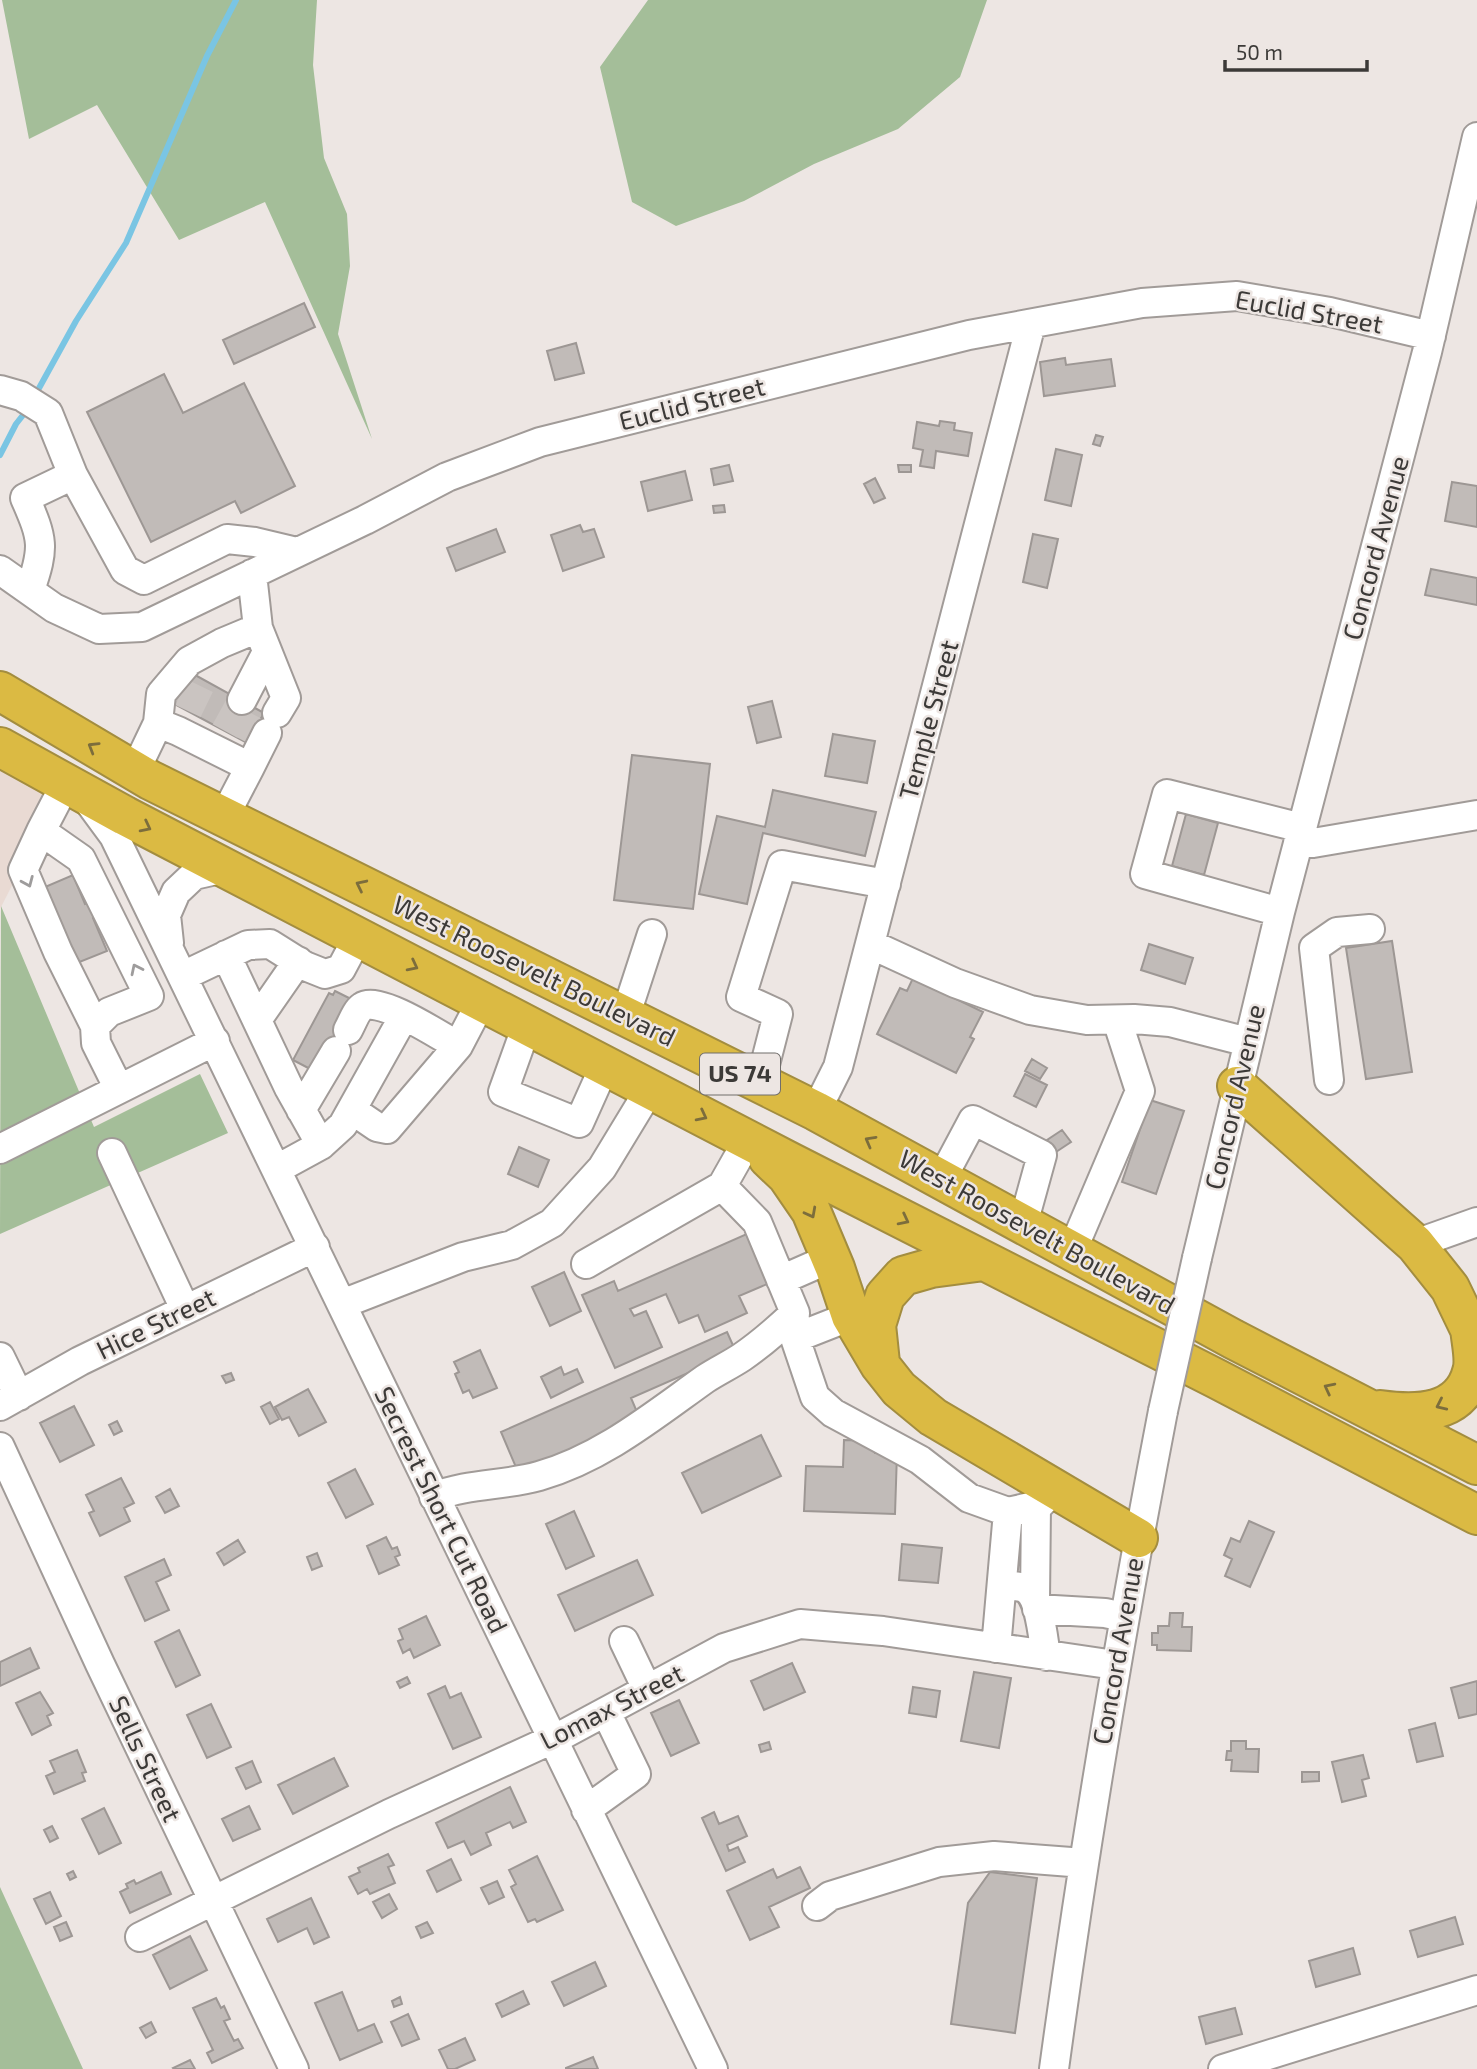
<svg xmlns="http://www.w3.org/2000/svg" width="1477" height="2069" viewBox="0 0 1477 2069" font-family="'Exo 2',sans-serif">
	<rect width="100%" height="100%" fill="#ede6e3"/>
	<path fill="#e9dad3" d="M0,750L64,783L0,909Z"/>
	<path fill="#a4be99" d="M2,0H317L313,65L324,158L347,214L350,266L338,334L372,439L265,202L179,240L97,105L29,139Z
		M648,0H987L960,77L898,129L814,164L744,201L676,226L632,202L600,67Z
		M1,906L94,1127L200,1074L228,1133L0,1234Z
		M0,1887L83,2069H0Z"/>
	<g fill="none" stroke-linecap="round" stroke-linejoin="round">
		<path stroke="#7ac5e3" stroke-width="6" d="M38,390L76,321L126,243L207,56L236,0
			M0,455L16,424L27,410"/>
	</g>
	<path fill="#c1bbb8" stroke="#9d9794" stroke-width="2" d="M304,303L315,327L234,364L223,340Z
		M576,343L584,373L555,380L547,351Z
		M1065,358L1066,365L1111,359L1115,386L1044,396L1040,362Z
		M164,374L183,413L244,383L295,486L241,513L235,501L151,542L87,412Z
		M940,421L955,423L954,430L972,433L968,456L936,451L934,468L920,466L923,450L913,448L917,422L939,426Z
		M1096,435L1103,437L1100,446L1093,444Z
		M1056,449L1082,455L1071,506L1045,500Z
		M729,465L733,481L714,485L711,469Z
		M898,465H911V472H899Z
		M685,471L692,500L648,511L641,482Z
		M875,478L885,498L874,503L864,484Z
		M1452,482L1477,486V527L1445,521Z
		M724,505L725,512L714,513L713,506Z
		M580,525L583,532L594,529L604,557L563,571L551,535Z
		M496,529L505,552L456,571L447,548Z
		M1033,534L1058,539L1047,588L1023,582Z
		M1431,569L1477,578V605L1425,595Z
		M186,670L264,713L247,743L169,701Z
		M772,701L781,737L757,743L748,707Z
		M833,734L875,741L867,783L825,776Z
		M632,755L710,764L693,909L614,900Z
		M773,790L876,812L865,856L763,833L747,904L699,894L717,816L765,827Z
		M1186,814L1218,823L1204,875L1172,866Z
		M73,875L85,904L94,901L100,915L93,918L107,951L77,963L45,887Z
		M1392,941L1412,1072L1366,1079L1346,948Z
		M1149,944L1193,958L1185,984L1141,970Z
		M913,978L983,1012L970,1037L974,1039L956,1073L877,1034L900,988L907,991Z
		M335,991L351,999L355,1034L344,1055L314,1071L293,1060L329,993L333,995Z
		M1032,1059L1047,1068L1040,1079L1025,1071Z
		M1025,1074L1047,1085L1036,1107L1014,1096Z
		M1150,1100L1184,1111L1156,1194L1122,1182Z
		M1062,1130L1071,1142L1056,1152L1047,1140Z
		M519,1147L549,1160L538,1187L508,1174Z
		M749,1233L772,1282L739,1296L747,1313L705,1332L698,1315L679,1323L666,1294L630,1309L634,1316L646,1311L662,1347L615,1368L582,1295L614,1281L618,1291Z
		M564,1272L581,1311L550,1326L532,1287Z
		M727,1332L736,1352L631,1398L640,1419L518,1472L501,1432Z
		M480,1350L497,1388L473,1398L469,1390L463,1393L455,1374L459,1372L454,1362Z
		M561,1367L564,1375L577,1369L583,1382L551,1398L541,1377Z
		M231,1373L234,1380L226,1383L222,1376Z
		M308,1389L326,1422L299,1436L289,1417L282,1420L275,1407Z
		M270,1402L279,1419L270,1424L261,1407Z
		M74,1406L94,1445L60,1462L40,1423Z
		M117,1421L122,1431L114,1435L109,1425Z
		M761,1435L781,1476L702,1513L682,1473Z
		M844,1440L875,1441V1453H897L895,1514L804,1511L806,1466L843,1467Z
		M355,1469L373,1504L346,1518L328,1483Z
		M121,1478L134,1503L124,1508L130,1521L100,1536L89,1513L94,1511L86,1495Z
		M170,1489L179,1506L165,1513L156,1497Z
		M574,1511L594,1556L566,1569L546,1524Z
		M1249,1521L1274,1532L1250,1587L1225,1576L1232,1559L1224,1555L1231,1538L1240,1542Z
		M386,1537L392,1549L397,1547L400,1555L395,1557L399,1565L379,1574L367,1546Z
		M238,1540L245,1552L224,1565L217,1553Z
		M902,1544L942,1548L938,1583L899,1580Z
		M317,1553L322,1566L312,1570L307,1557Z
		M164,1559L171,1575L156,1582L169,1610L145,1621L125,1577Z
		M637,1560L653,1595L575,1631L558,1595Z
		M1170,1613H1183L1182,1627H1192L1191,1651L1157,1650V1645H1152V1633H1158V1626H1169Z
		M426,1616L440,1645L414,1658L410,1649L403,1653L398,1641L403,1639L399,1629Z
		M179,1630L200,1675L176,1687L155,1642Z
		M30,1648L39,1668L0,1686V1662Z
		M792,1663L805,1692L764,1710L751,1681Z
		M974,1672L1011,1678L999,1748L961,1741Z
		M407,1677L410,1683L400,1688L397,1682Z
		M1477,1681V1714L1459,1718L1451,1688Z
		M445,1686L450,1698L461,1693L481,1737L453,1749L428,1694Z
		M913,1687L940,1691L936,1717L909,1713Z
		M40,1692L53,1713L47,1716L51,1725L32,1735L16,1703Z
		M679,1700L699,1743L671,1756L651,1713Z
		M211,1704L231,1747L207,1758L187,1715Z
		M1435,1723L1443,1756L1417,1762L1409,1730Z
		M1231,1741H1246V1749H1259L1258,1772L1231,1771L1232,1760H1226L1227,1751H1231Z
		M769,1742L771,1749L761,1752L759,1745Z
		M77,1750L86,1772L82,1773L85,1781L54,1794L46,1776L55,1772L50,1761Z
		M1363,1755L1369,1778L1362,1780L1366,1796L1342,1802L1332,1762Z
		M334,1758L348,1786L293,1814L278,1785Z
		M252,1761L261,1782L246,1789L236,1768Z
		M1302,1772H1319V1781L1302,1782Z
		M510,1787L526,1822L513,1828L510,1822L486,1833L491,1845L471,1855L464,1841L448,1848L436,1823Z
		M249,1806L260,1829L233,1841L222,1819Z
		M104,1808L121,1843L99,1854L82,1819Z
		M714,1812L719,1824L738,1816L747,1836L727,1845L729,1851L738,1847L745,1862L726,1871L702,1818Z
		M52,1826L58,1838L50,1842L44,1830Z
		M388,1854L394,1865L388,1867L395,1883L370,1894L367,1889L358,1894L349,1877L360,1872L358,1868Z
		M537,1856L563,1910L537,1922L535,1919L528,1922L511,1887L516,1884L509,1870Z
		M451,1859L461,1880L437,1892L427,1871Z
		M800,1867L810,1888L769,1907L779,1927L750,1940L727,1891L773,1869L777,1878Z
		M73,1871L76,1877L70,1880L67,1874Z
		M161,1872L171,1894L130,1913L120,1892L128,1888L126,1884L134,1880L136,1884Z
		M990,1872L1037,1878L1015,2033L951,2024L968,1903Z
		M497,1881L504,1897L489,1904L481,1888Z
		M50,1892L61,1916L46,1924L34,1899Z
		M389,1894L397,1909L382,1918L373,1902Z
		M311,1898L329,1937L314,1944L307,1928L278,1942L267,1919Z
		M1455,1917L1463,1944L1418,1957L1410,1931Z
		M66,1922L72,1936L60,1941L54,1927Z
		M427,1922L433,1933L421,1938L416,1927Z
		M190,1936L207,1970L170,1989L153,1955Z
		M1353,1948L1360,1974L1316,1987L1309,1961Z
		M595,1962L606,1986L564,2006L552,1982Z
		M523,1991L529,2004L502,2017L496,2004Z
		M342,1992L358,2031L374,2024L382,2042L340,2060L315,2003Z
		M400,1997L402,2004L394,2007L392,2001Z
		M216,1998L221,2008L224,2006L230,2019L224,2021L234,2041L238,2039L243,2048L212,2063L207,2053L213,2050L193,2008Z
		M1235,2008L1242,2034L1206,2044L1199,2017Z
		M408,2014L419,2039L402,2046L391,2022Z
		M151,2022L156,2032L146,2038L140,2028Z
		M465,2038L475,2060L455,2069H448L439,2050Z
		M593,2057L598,2069H566V2068Z
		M190,2060L195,2069H174L173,2068Z"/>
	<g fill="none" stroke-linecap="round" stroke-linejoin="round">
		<path stroke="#cac4c1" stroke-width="28" stroke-dasharray="28 14" stroke-linecap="butt" d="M188,711L203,680
			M225,731L242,700
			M244,741L260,710"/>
		<g stroke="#a19b98" stroke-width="32">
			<path id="minor" d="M0,390L21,396L48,413L73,475
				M0,570L54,608L99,629L142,627L365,520L447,477L540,442L969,335L1142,303L1237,296L1330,312L1431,336
				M30,590C45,547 43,539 25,498L73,475L125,570L144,580L227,539L255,542L297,552
				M258,628L286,698L277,713
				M242,700L267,652
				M158,723L161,694L189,661L222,643L258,628L252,574
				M250,767L267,733
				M135,771L158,723L178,731L250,767L224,817
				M86,798L114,836C316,1246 511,1659 713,2069
				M41,831L66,783
				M1298,843H1313L1477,815
				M1280,912L1145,874L1167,794L1302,828
				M169,943L166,915L176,892L194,875L225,868
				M870,944L955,983L1030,1010L1087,1020L1134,1019L1170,1022L1248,1042
				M226,955L289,1088L321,1145L343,1125L404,1016
				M183,976L248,945L270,944L305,966L325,974L341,969L358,937
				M625,1017L652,934
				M257,1020L298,961
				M527,1025L503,1092L579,1123L605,1065
				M95,1026L109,1012L149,996L81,859L41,831L23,870L58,952L95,1026L96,1043L119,1089
				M348,1030C352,1023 356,1011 362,1007C379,995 440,1036 458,1046L481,1002
				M1329,1080L1314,948L1337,932L1370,929
				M760,1084L778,1014L741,997L782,865L886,884
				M301,1110L336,1051
				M352,1110L377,1127L387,1129L458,1046
				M816,1111L838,1067L1031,324
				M0,1149L215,1041
				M112,1153L185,1309
				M277,1169L321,1145
				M941,1180L973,1120L1042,1155L1023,1224
				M722,1186L757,1222L795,1313L793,1332L815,1397L833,1413L920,1460L969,1498L1008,1512L1039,1505L1055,1489
				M1415,1244L1477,1222
				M1072,1251L1140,1091L1117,1020
				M1197,1258L1280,912L1427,352L1477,137
				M586,1264L722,1186L748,1140
				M781,1280L831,1258
				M342,1304L463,1257L512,1245L552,1223L602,1168L650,1089
				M795,1338L851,1316
				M0,1357L19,1396
				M0,1406L80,1361L315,1247
				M0,1447L100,1664L294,2069
				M434,1497C468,1483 504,1486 539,1476C602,1458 653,1416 705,1379C717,1371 730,1365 742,1357C761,1344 778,1329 795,1313
				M1002,1587C1009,1586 1017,1585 1024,1588C1040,1595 1043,1639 1046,1656
				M1035,1600L1036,1506
				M1037,1609L1105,1613L1124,1617
				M624,1641L647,1689
				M996,1648L1008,1512
				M586,1810L636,1774L606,1712
				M817,1906L830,1896L939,1862L994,1856L1084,1863
				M140,1937L389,1814L566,1733L724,1648L800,1624L883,1631L1115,1665
				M1054,2069C1084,1848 1121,1629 1163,1411
				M1223,2069L1477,1990"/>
		</g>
		<g stroke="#a38d3f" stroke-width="42">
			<path id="highway" d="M0,691L150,780L816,1111L1233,1339L1477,1465
				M0,747L125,816L790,1162L1217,1379L1477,1515
				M1237,1086L1415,1244L1450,1288L1477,1344
				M768,1158L787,1176L811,1211L835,1268L851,1316L880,1365L899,1389L933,1417L1138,1538
				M880,1363L876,1325L885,1296L903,1276L931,1268L984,1261
				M1380,1410C1416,1415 1461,1415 1472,1372C1476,1360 1471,1341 1470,1328"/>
		</g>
		<use href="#minor" stroke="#fff" stroke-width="28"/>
		<use href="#highway" stroke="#dbba43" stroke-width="38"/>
		<g stroke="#a19b98" stroke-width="32" stroke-linecap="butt">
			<path id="minor-bridge" d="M1163,1411L1197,1258"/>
		</g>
		<use href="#minor-bridge" stroke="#fff" stroke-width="28"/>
	</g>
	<defs><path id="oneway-chevron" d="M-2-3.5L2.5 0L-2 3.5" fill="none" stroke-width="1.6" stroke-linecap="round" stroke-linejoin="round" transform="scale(1.75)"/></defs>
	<g stroke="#7c6d3c">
		<use href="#oneway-chevron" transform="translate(93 747) rotate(-149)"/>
		<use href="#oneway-chevron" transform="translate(146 827) rotate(27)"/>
		<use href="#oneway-chevron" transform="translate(361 885) rotate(-154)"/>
		<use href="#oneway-chevron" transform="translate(413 966) rotate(27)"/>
		<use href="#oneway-chevron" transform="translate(702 1116) rotate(27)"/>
		<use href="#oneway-chevron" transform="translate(870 1141) rotate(-151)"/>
		<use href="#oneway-chevron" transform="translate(811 1213) rotate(62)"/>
		<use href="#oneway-chevron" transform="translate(904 1220) rotate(27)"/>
		<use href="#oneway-chevron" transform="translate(1329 1388) rotate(-153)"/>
		<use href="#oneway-chevron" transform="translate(1441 1405) rotate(155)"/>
	</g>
	<g stroke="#9e9c9c">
		<use href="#oneway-chevron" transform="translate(28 882) rotate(67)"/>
		<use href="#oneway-chevron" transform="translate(136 969) rotate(-116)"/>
	</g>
	<g text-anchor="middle" stroke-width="5" stroke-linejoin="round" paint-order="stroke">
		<rect fill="#ede6e3" stroke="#716e6b" stroke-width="2" x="700" y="1053.5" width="80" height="41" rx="5"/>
		<g font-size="24" font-weight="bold" fill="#3c3a38">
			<text x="740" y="1082">US 74</text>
		</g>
		<g font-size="26" fill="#3c3a38" stroke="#ede6e3">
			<text transform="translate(1309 312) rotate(10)" y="9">Euclid Street</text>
			<text transform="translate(692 404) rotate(-14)" y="9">Euclid Street</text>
			<text transform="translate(1376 548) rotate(-75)" y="9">Concord Avenue</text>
			<text transform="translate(929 720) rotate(-75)" y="9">Temple Street</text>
			<text transform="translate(534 971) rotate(26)" y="9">West Roosevelt Boulevard</text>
			<text transform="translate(1235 1097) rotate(-77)" y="9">Concord Avenue</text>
			<text transform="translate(1037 1232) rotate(29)" y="9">West Roosevelt Boulevard</text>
			<text transform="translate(156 1324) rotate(-26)" y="9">Hice Street</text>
			<text transform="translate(441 1510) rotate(64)" y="9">Secrest Short Cut Road</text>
			<text transform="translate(1118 1651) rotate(-80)" y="9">Concord Avenue</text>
			<text transform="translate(612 1707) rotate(-27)" y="9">Lomax Street</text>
			<text transform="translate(145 1759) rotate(65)" y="9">Sells Street</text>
		</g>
	</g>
	<path d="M1225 60v10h142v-10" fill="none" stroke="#3c3a38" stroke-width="3.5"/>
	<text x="1236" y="60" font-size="21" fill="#3c3a38" stroke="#ede6e3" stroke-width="5" paint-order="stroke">50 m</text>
</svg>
